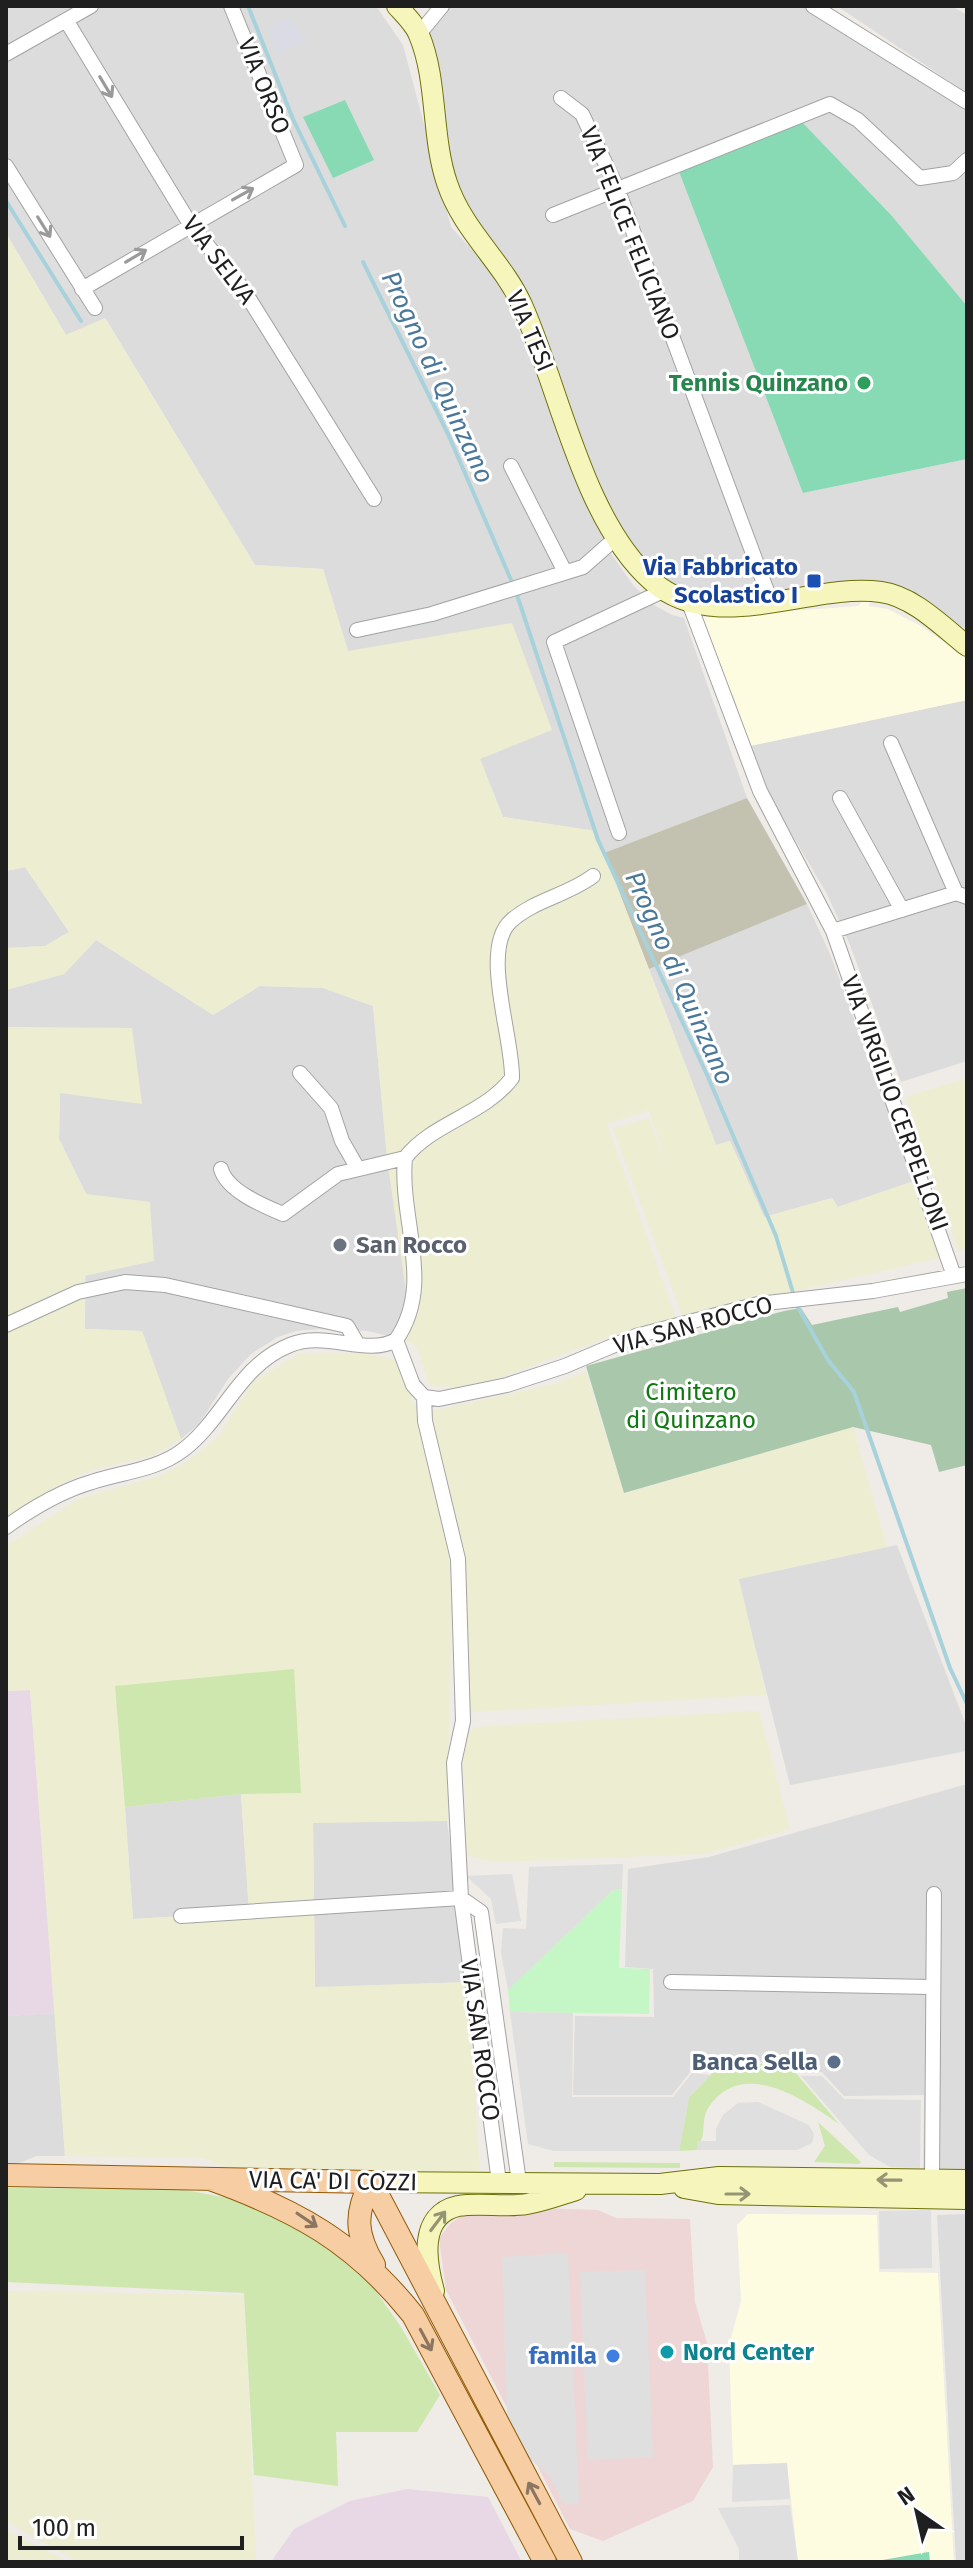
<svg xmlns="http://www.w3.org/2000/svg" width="973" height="2568" viewBox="0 0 973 2568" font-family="'Fira Sans',sans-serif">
	<rect width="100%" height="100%" fill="#efebe6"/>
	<path fill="#dddcdc" d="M6,6H376L403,45L451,227L497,277L609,551L633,585L654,605L672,615L684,618L747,798L604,853L596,831L503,817L480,759L348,651L323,569L255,565L106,319L66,335L6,233Z
		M442,6H813L967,102V306L892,216L803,123V493L967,459V629L889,594L730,606L672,594L624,549L498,258L453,180L419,34Z
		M837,6H952L967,15V93Z
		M967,700V1061L901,1082L850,945L827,894L771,799L750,746Z
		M25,867L69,932L45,946L6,948V871Z
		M807,904L830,954L914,1181L838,1207L832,1198L764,1217L730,1141L716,1145L649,969Z
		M96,940L213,1015L259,986L323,988L373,1006L387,1157L406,1291L401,1339L368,1331L318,1329L296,1331L278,1337L251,1354L228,1379L199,1424L181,1439L142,1331L85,1329L86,1194L59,1139L60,1093L132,1029L6,1027V990L64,974Z
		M897,1545L967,1728V1751L790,1785L738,1579Z
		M967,1784V2172L923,2171L924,2095L844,2096L822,2072L801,2073L790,2063L719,2061L709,2071H691L672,2095H573L575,2016L654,2017L653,1969L625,1967L628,1869L709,1857Z
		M241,1794L249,1912L133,1919L125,1807Z
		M447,1821L468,1982L315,1988L313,1822Z
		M55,2013L65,2156H37L6,2168V2016Z
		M967,2214V2562H956L937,2215Z"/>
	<path fill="#efd6d6" d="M478,2206L598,2210L616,2218L690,2219L695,2302L707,2343L713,2467L693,2501L603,2541L570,2529L446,2290L439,2238L451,2223Z"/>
	<path fill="#e8d8e6" d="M30,1690L55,2013L6,2016V1691Z
		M407,2489L488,2497L522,2562H271L294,2529L350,2501Z"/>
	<path fill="#fdfce0" d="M872,592L869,606L888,609L919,625L967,657V700L750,746L734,697L693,618L858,606Z
		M748,2214L877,2215L879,2272L938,2273L954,2562H798L787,2463L733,2465L729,2345L741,2301L737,2225Z"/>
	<path fill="#c3c2b1" d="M747,798L807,904L649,969L604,853Z"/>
	<path fill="#ededd2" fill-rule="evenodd" d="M6,233L66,335L105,318L255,565L323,569L348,651L512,623L552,730L480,759L503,817L596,831L716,1145L730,1141L764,1217L832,1198L838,1207L914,1181L943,1257L683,1317L613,1129L649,1118L672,1178L649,1110L607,1124L676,1319L626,1331L494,1380L457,1387L430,1386L416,1345L401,1339L406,1291L387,1157L373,1006L323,988L260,986L213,1015L96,940L64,974L6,990V948L45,946L69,932L25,867L6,871Z
		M6,1027L132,1028L142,1104L60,1093L59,1139L86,1194L150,1202L154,1261L84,1276L85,1329L142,1331L181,1439L151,1456L92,1470L55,1487L6,1520Z
		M967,1078V1249L958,1251L906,1097Z
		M300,1353H365L399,1361L412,1401L421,1408L445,1519L452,1588L447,1821L313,1823L315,1987L468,1982L480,2175L223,2167L204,2158L65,2156L30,1690L6,1691V1546L78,1499L160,1476L189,1460L217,1438L254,1381ZM116,1687L301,1793L241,1794L249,1912L133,1919Z
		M586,1372L624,1494L853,1427L887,1547L739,1579L766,1695L472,1712L465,1704V1582L431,1411L551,1385Z
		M759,1711L790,1829L706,1854L493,1862L467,1855L463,1743L474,1727Z
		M6,2291L244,2295L256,2562H78L6,2521Z
		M6,2530L69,2562H6Z"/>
	<path fill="#cee7ae" d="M294,1669L301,1793L241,1794L125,1807L115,1686Z
		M722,2063L789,2065L839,2124C802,2098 740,2056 707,2110C702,2120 705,2131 701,2141C699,2144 697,2146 697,2150L679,2151L689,2097Z
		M818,2122L861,2162L859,2164L814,2162L825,2146Z
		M554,2162L680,2163V2168L554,2167Z
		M6,2188L179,2189L267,2205L361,2270L401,2327L440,2395L417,2432H336L338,2486L254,2475L244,2293L6,2282Z"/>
	<path fill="#a8c7ab" d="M967,1288V1465L939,1472L931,1445L853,1427L624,1493L586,1366L784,1311L801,1308L812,1325L898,1307L900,1312L948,1298L947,1292Z"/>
	<path fill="#c5f7c6" d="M622,1889L619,1968L650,1969L649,2014L510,2012L508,1990L613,1890Z"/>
	<path fill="#88dab5" d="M345,100L374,160L333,178L303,117Z
		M803,123L892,216L967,306V459L803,493L678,169Z
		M929,2552L930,2562H871L928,2552Z"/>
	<path fill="#dfdfdf" d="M6,172L78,286L66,294L6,198Z
		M623,1864L622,1889L613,1890L508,1990L501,1952L503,1928L526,1929L529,1867Z
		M512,1874L521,1921L496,1924L491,1899L466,1876Z
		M510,2012L573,2013L572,2097H673L692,2073L711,2075L689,2097L679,2151H554L528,2144Z
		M801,2076H822L844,2099L921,2100L920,2168L890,2167L869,2155Z
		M758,2102L809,2125L814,2134L812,2143L797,2150H697V2141H716V2129L723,2115L738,2103Z
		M931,2210L932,2268L880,2269L879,2211Z
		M568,2253L579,2503L564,2504L549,2476L528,2457L507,2415L502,2257Z
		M645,2270L653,2457L588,2460L580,2272Z
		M787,2463L790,2499L732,2502L733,2465Z
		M790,2505L798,2562H739V2549L718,2508Z"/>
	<path fill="#dadbe5" d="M289,18L307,42L277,53L267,28Z"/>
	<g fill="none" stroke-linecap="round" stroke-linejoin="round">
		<path stroke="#a8d2db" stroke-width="4" d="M248,6L293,119L345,226
			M6,201L81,321
			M363,262L448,434L515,589L598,840L708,1077L776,1236L794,1296
			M796,1304L828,1360L854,1392L950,1668L967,1704"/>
		<g stroke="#a3a3a3" stroke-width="16">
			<path id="street" d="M813,6L967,102
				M66,20L190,224L243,289L374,499
				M419,34L442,6
				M6,54L91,6
				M561,98L582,114L617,188L771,602
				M6,166L95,308
				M553,215L830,104L858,120L920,178L953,173L967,160
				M82,289L296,165L231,6
				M511,466L565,572
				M688,600L760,791L833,931L954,1276
				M357,630L432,614L583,567L617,537
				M891,743L956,893
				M840,798L902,910
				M619,833L554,642L663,591
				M833,931L956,893L967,897
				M300,1073L331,1108L342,1141L358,1169
				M221,1169C227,1191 264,1206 283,1214L338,1174L405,1158
				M6,1325L78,1292L125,1282L165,1285L347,1326L357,1343
				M396,1340L413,1385L424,1397L439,1399L507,1385L565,1366L636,1336L758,1304L873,1291L967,1274
				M424,1397L425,1421L458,1559L463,1721L454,1763L461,1898L499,2182
				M6,1527C31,1509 61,1491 92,1482C122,1472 157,1470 183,1450C224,1419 239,1365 290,1345C326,1330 366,1357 396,1340C435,1284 399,1220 405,1158C433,1122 484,1115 512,1078C513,1037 480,949 511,921C534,900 568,895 593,876
				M461,1898L481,1912L519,2182
				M181,1916L461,1898
				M671,1982L931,1987
				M932,2180L934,1894"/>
		</g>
		<g stroke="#6d710a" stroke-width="22">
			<path id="secondary" d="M397,6C405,15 415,24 419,35C438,80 431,136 447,183C463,231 502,261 522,305C560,390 583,520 652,581C715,637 809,582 881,592C913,596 943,627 967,646
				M371,2182L660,2184L719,2177L967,2180
				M684,2188L718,2194L967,2199
				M434,2291C426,2262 418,2215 458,2206C481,2202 505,2208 527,2204C544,2201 560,2195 576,2190"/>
		</g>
		<g stroke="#925b08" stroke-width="24">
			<path id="primary" d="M6,2175L371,2182
				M210,2179C296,2210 355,2242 413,2315L545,2562
				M371,2182L571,2562
				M371,2182C354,2214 356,2235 374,2265"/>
		</g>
		<use href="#street" stroke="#fff" stroke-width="14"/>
		<use href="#secondary" stroke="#f6f6bc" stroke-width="20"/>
		<use href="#primary" stroke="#f7cda3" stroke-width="22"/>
	</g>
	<defs><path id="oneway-shaft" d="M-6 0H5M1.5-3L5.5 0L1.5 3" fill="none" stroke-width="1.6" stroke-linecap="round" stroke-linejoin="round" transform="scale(2)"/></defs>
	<g stroke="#9a9a9a">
		<use href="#oneway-shaft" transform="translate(106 87) rotate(59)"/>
		<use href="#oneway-shaft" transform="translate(243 194) rotate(-29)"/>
		<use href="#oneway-shaft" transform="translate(44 227) rotate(58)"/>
		<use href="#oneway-shaft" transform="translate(136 256) rotate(-31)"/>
	</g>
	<g stroke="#959575">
		<use href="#oneway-shaft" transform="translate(889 2180) rotate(-179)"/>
		<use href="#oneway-shaft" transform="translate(738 2194)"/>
		<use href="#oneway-shaft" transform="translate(438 2221) rotate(-53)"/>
	</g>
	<g stroke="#8b7661">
		<use href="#oneway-shaft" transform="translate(307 2220) rotate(34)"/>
		<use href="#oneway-shaft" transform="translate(426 2340) rotate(62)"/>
		<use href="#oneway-shaft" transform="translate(534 2493) rotate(-118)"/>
	</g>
	<circle fill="#2e9e5b" stroke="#fff" stroke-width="3" cx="864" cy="383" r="8"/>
	<rect fill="#1a4fb4" stroke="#fff" stroke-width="3" x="806" y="573" width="16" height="16" rx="4"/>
	<circle fill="#6b7280" stroke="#fff" stroke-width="3" cx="340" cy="1245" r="8"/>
	<circle fill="#5c6f8a" stroke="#fff" stroke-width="3" cx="834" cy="2062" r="8"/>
	<circle fill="#0f9aa8" stroke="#fff" stroke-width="3" cx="667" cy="2352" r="8"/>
	<circle fill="#3f7fe0" stroke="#fff" stroke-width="3" cx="613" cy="2356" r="8"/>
	<g text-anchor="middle" stroke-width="6" stroke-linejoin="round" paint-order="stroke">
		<g font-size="24" fill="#1f1f1f" stroke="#fff">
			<text transform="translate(264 86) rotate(68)" y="8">VIA ORSO</text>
			<text transform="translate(630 233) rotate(68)" y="8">VIA FELICE FELICIANO</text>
			<text transform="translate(219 260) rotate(53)" y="8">VIA SELVA</text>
			<text transform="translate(530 331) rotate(67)" y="8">VIA TESI</text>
			<text transform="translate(895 1103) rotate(70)" y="8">VIA VIRGILIO CERPELLONI</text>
			<text transform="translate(693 1325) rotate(-15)" y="8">VIA SAN ROCCO</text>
			<text transform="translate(480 2040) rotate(82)" y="8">VIA SAN ROCCO</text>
			<text transform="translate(333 2181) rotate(1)" y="8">VIA CA' DI COZZI</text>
		</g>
		<g font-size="24" font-weight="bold" fill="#27864d" stroke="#fff" text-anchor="end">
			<text x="848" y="391">Tennis Quinzano</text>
		</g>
		<g font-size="24" font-weight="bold" fill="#164399" stroke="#fff" text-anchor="end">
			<text x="798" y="575">Via Fabbricato<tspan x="798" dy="28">Scolastico I</tspan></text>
		</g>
		<g font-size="24" font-weight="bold" fill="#5b616d" stroke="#fff" text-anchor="start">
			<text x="356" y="1253">San Rocco</text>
		</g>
		<g font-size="24" fill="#117913" stroke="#fff">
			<text x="691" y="1400">Cimitero<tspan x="691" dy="28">di Quinzano</tspan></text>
		</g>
		<g font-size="24" font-weight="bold" fill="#4e5e75" stroke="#fff" text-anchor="end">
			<text x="818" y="2070">Banca Sella</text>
		</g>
		<g font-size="24" font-weight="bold" fill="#0d838f" stroke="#fff" text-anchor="start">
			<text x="683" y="2360">Nord Center</text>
		</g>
		<g font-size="24" font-weight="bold" fill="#366cbe" stroke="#fff" text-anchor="end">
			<text x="597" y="2364">famila</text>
		</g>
		<g font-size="26" font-style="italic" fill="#4a789b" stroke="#fff">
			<text transform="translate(438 377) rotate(65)" y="9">Progno di Quinzano</text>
			<text transform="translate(680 978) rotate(66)" y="9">Progno di Quinzano</text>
		</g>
	</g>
	<rect width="973" height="2568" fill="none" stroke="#1f1f1f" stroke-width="16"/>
	<g transform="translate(917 2512) rotate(326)" stroke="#ffffff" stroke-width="6" paint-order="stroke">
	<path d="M0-6L14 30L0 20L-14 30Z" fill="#1f1f1f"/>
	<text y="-12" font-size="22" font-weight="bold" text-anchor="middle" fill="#1f1f1f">N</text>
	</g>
	<path d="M20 2536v12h222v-12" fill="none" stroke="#1f1f1f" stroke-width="4"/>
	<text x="32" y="2536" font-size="24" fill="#1f1f1f" stroke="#ffffff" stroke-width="6" paint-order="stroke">100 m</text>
</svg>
